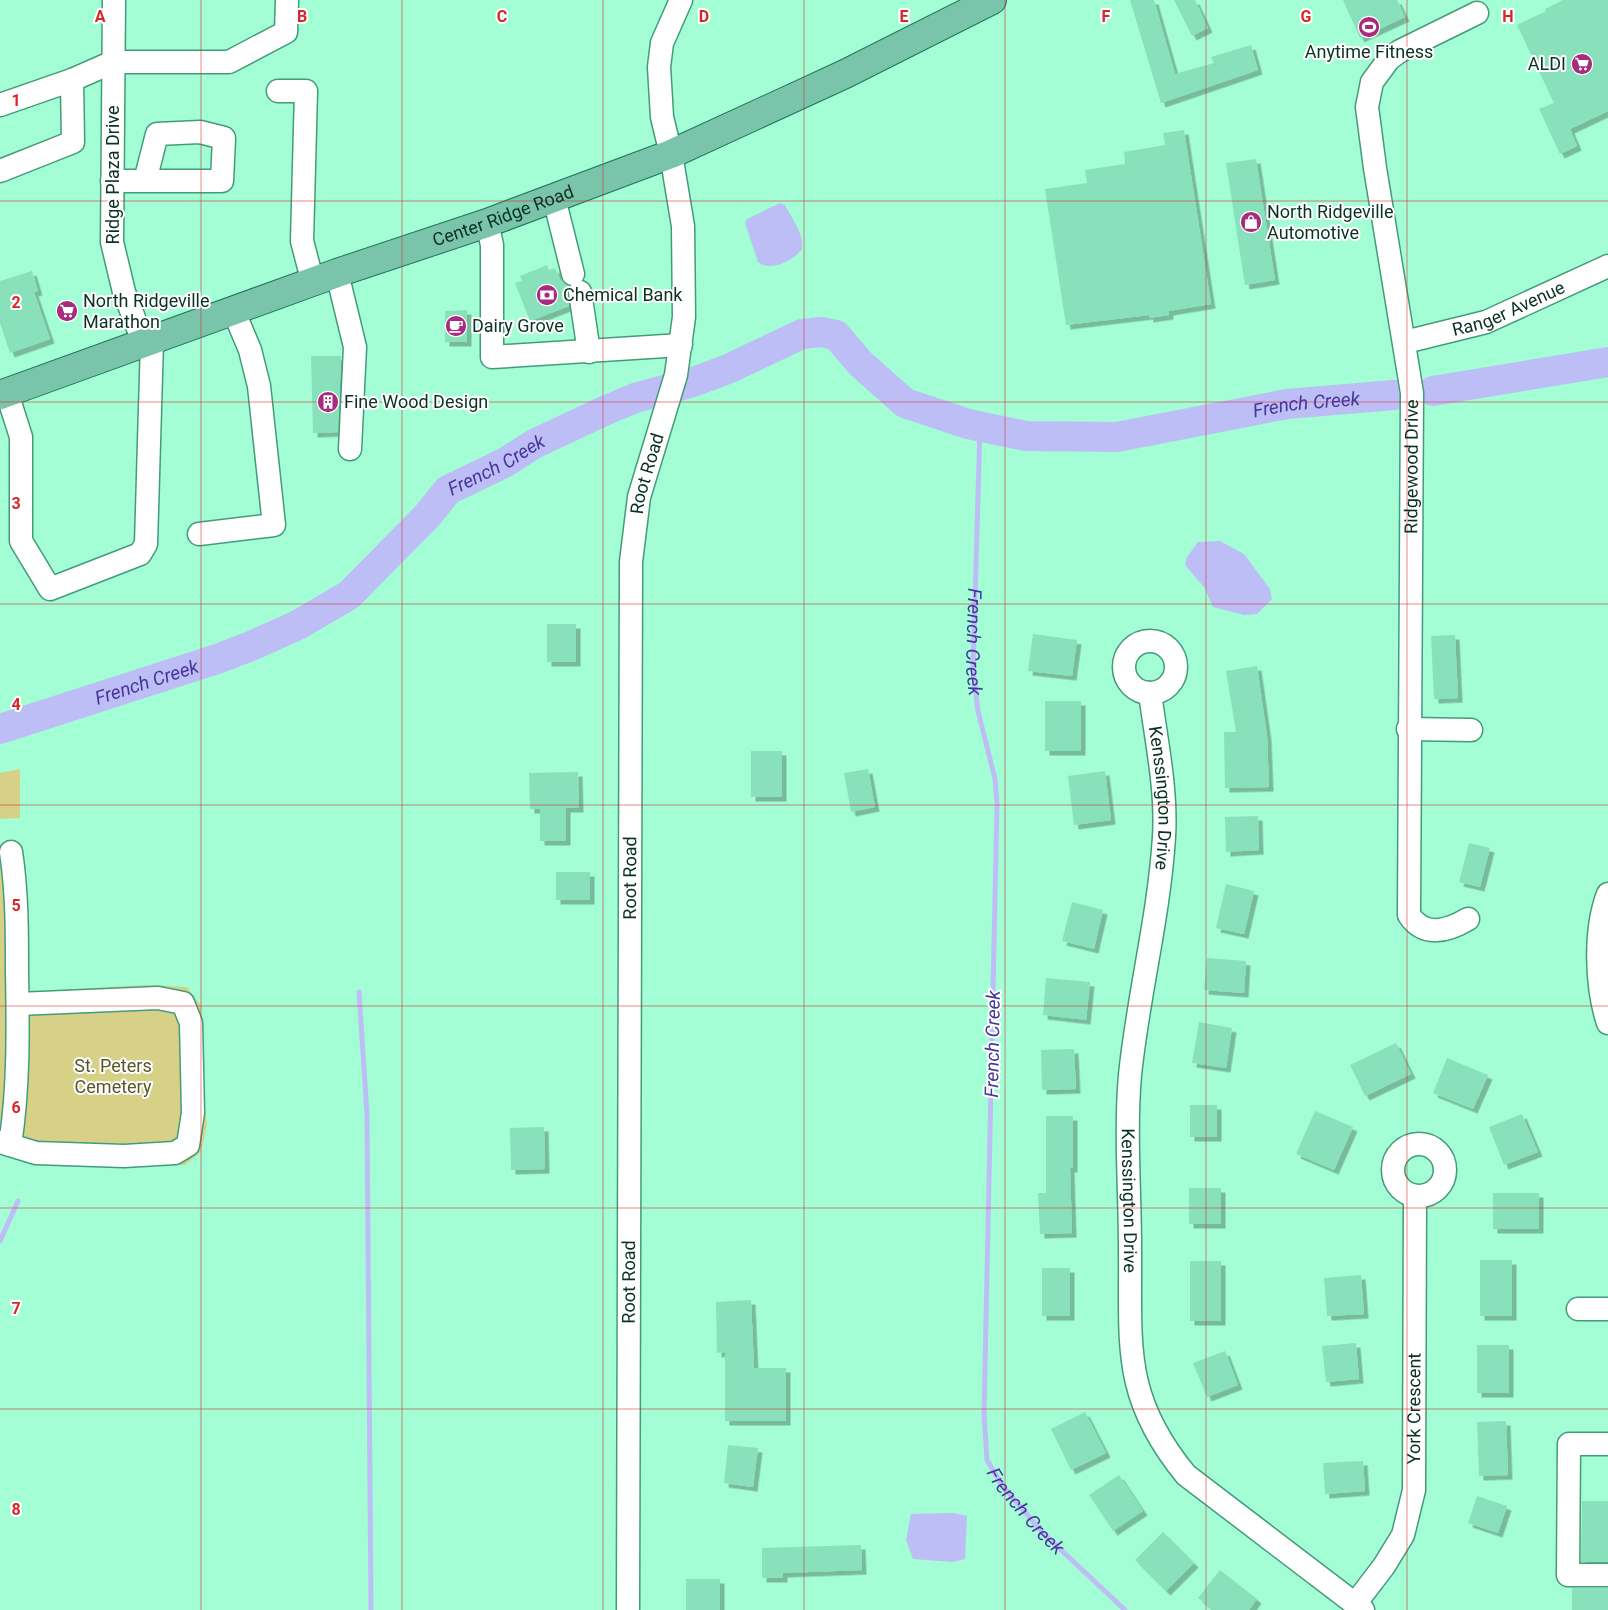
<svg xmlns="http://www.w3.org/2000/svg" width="1608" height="1610" viewBox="0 0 1608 1610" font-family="Roboto,sans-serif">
	<defs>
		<filter id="shadow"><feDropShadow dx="4.5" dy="4.5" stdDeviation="0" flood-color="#0004"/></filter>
	</defs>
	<rect width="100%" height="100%" fill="#a3fdd5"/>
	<path fill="#d6d187" d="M20,769V818L0,819V773Z
		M0,867L26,868V992L146,985L187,987L201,1006L202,1090L207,1124L201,1152L185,1165L37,1164L0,1152Z"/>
	<path fill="#bebef6" d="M780,203L785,205C792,219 804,233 802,249C793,261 770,272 758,262L745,223L747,219Z
		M1220,541L1244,554L1270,589L1272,599L1257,614L1244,615L1213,607L1204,587L1185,565L1187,557L1198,542Z
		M953,1513L967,1516L965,1559L952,1562L913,1559L906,1540L911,1514Z"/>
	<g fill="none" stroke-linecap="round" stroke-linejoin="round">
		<g stroke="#bebef6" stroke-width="5">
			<path id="s1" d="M980,427L973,669L978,711L995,779L997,804L984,1415L987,1460L1001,1484L1042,1532L1125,1610"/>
			<path d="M359,992L367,1114L371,1610"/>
			<path d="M0,1241L18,1201"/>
		</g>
		<g stroke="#bebef6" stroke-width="30">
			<path d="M1433,391L1608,362"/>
			<path id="s2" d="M0,729L217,659L251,646L298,625L349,595L427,516L448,490L506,462L534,444L602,412L635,398L693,382L728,369L802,334L821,332L836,335L861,364L905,403L968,424L1026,436L1117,437L1287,404L1394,395"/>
		</g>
	</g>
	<path fill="#89e1bb" filter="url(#shadow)" d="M1130,0H1154L1175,74L1214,63L1211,57L1251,45L1258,70L1161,103Z
		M1174,0H1195L1208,28L1192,36Z
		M1343,0H1397L1405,17L1360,38Z
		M1563,0H1608V111L1570,129L1577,146L1560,154L1539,109L1554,103L1517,25L1546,11L1545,9Z
		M1184,130L1211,304L1169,311V315L1149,318V315L1066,325L1045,189L1087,183L1085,170L1125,164L1124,152L1165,145L1163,133Z
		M1256,159L1275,280L1245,285L1226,163Z
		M547,265L549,271L555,268L560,279L568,286L567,298L569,306L530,321L515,283L522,281L520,276Z
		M32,271L38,291L34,292L50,339L10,353L0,323V281Z
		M467,310V342H445V311Z
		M311,356H341L338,432L313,433Z
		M547,624H576V662H547Z
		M1033,634L1077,640L1072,676L1028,671Z
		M1455,635L1458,698L1434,699L1431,636Z
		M1257,666L1267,736L1269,787L1225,788L1224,732H1236L1226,671Z
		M1045,701H1081V751H1045Z
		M751,751H782V797H751Z
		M868,769L875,807L851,812L844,773Z
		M1105,771L1111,820L1074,825L1068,776Z
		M578,772L579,808H566V841H540V809H530L529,773Z
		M1258,816L1259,850L1226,852L1225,817Z
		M1469,843L1490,848L1480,887L1459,882Z
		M556,872H590V900H556Z
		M1226,884L1254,891L1244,934L1216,928Z
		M1072,902L1103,910L1094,949L1062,941Z
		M1207,958L1246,961L1244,993L1204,990Z
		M1046,978L1090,982L1086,1020L1043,1015Z
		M1199,1022L1232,1028L1226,1068L1192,1063Z
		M1396,1043L1411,1074L1365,1096L1350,1065Z
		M1074,1049L1076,1089L1042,1090L1041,1050Z
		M1447,1058L1488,1075L1473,1109L1433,1093Z
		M1190,1105H1217V1137H1190Z
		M1315,1111L1353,1127L1334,1170L1296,1154Z
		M1522,1114L1538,1152L1504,1165L1489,1127Z
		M1046,1116H1073V1168H1070L1072,1233L1040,1234L1038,1193H1046Z
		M544,1127L545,1169L511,1170L510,1128Z
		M1189,1188H1221V1224H1189Z
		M1493,1193H1539V1229H1493Z
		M1480,1260H1512V1316H1480Z
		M1190,1261H1221V1321H1190Z
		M1042,1268H1070V1316H1042Z
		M1361,1275L1364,1314L1327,1316L1324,1278Z
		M751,1300L754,1368H786V1421H725V1352L717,1353L716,1302Z
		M1356,1343L1359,1379L1326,1382L1322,1346Z
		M1477,1345H1509V1393H1477Z
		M1225,1351L1238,1385L1207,1397L1193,1363Z
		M1085,1412L1106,1453L1071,1470L1051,1429Z
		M1506,1421L1508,1475L1479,1476L1477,1422Z
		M728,1445L758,1448L753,1487L724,1483Z
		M1363,1461L1365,1491L1325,1494L1323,1463Z
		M1119,1475L1143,1511L1113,1531L1089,1495Z
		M1477,1496L1507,1506L1498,1533L1468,1523Z
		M1582,1501H1608V1562H1581Z
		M1163,1532L1194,1563L1166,1591L1135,1560Z
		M861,1545L862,1570L783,1573V1578H762V1548Z
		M1220,1570L1257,1599L1249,1610H1214L1198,1598Z
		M686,1579H720V1610H686Z
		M1572,1588H1608V1610H1572Z"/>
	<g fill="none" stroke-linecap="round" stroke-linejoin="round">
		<g stroke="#439c79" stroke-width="25">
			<g id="minor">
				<path d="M114,0L112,242L124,292L144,344"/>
				<path d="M278,91H306L302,241L313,283"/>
				<path d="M0,105L72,80L113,62H229L286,32L287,0"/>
				<path d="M0,171L73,142L72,80"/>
				<path d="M112,181H222L224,138L200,132L157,134L145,181"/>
				<path d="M554,198L573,274"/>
				<path d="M487,223L492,245V357L681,345"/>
				<path d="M337,273L355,347L350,449"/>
				<path d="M580,292L589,352"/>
				<path id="s3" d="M1405,342L1486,322L1608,266"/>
				<path d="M7,393L21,437V541L50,589L140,554L146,544L152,341"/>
				<path d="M199,534L274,525L259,386L250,350L234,312"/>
				<circle cx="1150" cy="667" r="26"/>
				<path id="s4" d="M1150,693C1156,740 1167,789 1164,837C1159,917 1138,996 1130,1075C1125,1132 1130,1191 1130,1248C1131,1344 1121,1396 1186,1475L1363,1610"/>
				<path d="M1408,729L1471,730"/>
				<path d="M1608,894C1594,930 1596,987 1608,1023"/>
				<path id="s5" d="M1468,919C1448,931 1424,938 1409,915L1412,393L1375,168L1367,107L1372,82L1389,59L1400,51L1477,13"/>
				<path d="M0,1142L36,1153L124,1156L175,1153L188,1145L193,1113L191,1023L183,1003L158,998L18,1004"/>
				<circle cx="1419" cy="1170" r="26"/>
				<path d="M10,1145C19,1087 18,1028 17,970C17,931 17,891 11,852"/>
				<path d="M1578,1309H1608"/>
				<path d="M1608,1444H1569L1568,1575H1608"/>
				<path id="s6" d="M1355,1604L1384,1566L1403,1535L1414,1490L1415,1196"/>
				<path id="s7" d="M628,1610L631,562L639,497L676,375L684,317L683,226L671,154L662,117L659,67L662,43L681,0"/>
			</g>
		</g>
		<g stroke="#1a7758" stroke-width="30">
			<g id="major">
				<path id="s8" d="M0,395L337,273L487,223L671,154L845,74L992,0"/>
			</g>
		</g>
		<use href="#minor" stroke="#fff" stroke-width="22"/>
		<use href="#major" stroke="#7bc4ac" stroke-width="28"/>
	</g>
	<path fill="none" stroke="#d62828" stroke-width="1" stroke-opacity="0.55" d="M201,0V1610M402,0V1610M603,0V1610M804,0V1610M1005,0V1610M1206,0V1610M1407,0V1610M0,201H1608M0,402H1608M0,604H1608M0,805H1608M0,1006H1608M0,1208H1608M0,1409H1608"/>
	<defs>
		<g id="stadium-disc" transform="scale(1.125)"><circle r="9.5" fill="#a72b7e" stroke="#fff"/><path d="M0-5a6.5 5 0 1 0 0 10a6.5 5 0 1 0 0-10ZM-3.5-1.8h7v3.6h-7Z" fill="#fff"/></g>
		<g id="supermarket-disc" transform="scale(1.125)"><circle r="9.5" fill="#a72b7e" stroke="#fff"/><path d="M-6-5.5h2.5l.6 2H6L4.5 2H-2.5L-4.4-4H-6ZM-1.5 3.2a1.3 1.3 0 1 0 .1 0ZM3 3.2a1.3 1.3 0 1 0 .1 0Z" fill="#fff"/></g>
		<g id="shop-disc" transform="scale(1.125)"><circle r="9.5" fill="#a72b7e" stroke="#fff"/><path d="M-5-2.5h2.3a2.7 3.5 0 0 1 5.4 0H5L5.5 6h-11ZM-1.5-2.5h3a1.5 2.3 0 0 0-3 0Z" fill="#fff"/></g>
		<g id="bank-disc" transform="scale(1.125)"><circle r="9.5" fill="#a72b7e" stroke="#fff"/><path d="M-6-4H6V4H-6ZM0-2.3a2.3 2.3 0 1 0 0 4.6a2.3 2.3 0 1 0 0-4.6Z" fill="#fff"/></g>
		<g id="cafe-disc" transform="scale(1.125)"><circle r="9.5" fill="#a72b7e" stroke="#fff"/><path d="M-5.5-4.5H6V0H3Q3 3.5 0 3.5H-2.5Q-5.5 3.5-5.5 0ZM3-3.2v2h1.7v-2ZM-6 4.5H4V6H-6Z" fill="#fff"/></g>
		<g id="building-disc" transform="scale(1.125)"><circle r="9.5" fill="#a72b7e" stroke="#fff"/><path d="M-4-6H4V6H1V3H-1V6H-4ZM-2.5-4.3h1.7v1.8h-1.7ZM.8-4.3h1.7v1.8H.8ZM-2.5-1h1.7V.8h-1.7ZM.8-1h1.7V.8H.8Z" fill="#fff"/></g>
	</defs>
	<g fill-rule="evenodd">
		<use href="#stadium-disc" x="1369" y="27"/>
		<use href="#supermarket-disc" x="1582" y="64"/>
		<use href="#shop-disc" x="1251" y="222"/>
		<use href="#bank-disc" x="547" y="295"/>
		<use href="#supermarket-disc" x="67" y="311"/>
		<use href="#cafe-disc" x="456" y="326"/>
		<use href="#building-disc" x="328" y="402"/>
	</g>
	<g text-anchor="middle" stroke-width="4" stroke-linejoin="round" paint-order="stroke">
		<g font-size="18" fill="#0a3123" stroke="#fff" text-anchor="start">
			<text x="1369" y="58" text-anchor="middle">Anytime Fitness</text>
			<text x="1566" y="70" text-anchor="end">ALDI</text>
			<text x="1267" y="218">North Ridgeville<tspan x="1267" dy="21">Automotive</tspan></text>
			<text x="563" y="301">Chemical Bank</text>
			<text x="83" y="307">North Ridgeville<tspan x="83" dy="21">Marathon</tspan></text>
			<text x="472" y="332">Dairy Grove</text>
			<text x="344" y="408">Fine Wood Design</text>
		</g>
		<g font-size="18" fill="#0a3123" stroke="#fff">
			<text transform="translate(113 175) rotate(-90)" y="6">Ridge Plaza Drive</text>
			<text dy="6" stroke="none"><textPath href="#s8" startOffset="534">Center Ridge Road</textPath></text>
			<text dy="6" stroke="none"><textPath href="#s3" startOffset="109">Ranger Avenue</textPath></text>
			<text dy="6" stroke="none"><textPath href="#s5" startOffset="515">Ridgewood Drive</textPath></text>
			<text dy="6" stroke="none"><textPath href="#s7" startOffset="1138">Root Road</textPath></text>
			<text dy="6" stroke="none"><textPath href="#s4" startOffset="106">Kenssington Drive</textPath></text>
			<text dy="6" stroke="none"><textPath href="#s7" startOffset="732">Root Road</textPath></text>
			<text dy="6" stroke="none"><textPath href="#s4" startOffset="511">Kenssington Drive</textPath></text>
			<text dy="6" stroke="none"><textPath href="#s7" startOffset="328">Root Road</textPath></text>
			<text dy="6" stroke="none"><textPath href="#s6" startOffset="212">York Crescent</textPath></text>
		</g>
		<g font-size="18" fill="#5a562a" stroke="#fff">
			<text x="113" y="1072">St. Peters<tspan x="113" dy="21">Cemetery</tspan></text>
		</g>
		<g font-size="19" font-style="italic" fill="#46359c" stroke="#fff">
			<text dy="7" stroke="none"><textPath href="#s2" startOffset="1448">French Creek</textPath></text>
			<text dy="7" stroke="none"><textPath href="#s2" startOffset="574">French Creek</textPath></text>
			<text dy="7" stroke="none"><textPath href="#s1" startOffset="215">French Creek</textPath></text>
			<text dy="7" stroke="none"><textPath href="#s2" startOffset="154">French Creek</textPath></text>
			<text transform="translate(992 1044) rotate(-89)" y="7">French Creek</text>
			<text dy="7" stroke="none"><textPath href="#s1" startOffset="1100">French Creek</textPath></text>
		</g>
	</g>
	<g font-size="16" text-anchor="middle" font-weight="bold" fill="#d62828" stroke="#fff" stroke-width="4" stroke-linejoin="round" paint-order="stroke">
		<text x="100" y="22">A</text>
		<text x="302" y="22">B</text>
		<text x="502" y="22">C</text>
		<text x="704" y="22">D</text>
		<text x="904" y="22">E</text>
		<text x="1106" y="22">F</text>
		<text x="1306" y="22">G</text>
		<text x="1508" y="22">H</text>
		<text x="16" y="106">1</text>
		<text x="16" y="308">2</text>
		<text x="16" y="509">3</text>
		<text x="16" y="710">4</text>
		<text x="16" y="911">5</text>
		<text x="16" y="1113">6</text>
		<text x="16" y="1314">7</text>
		<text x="16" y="1515">8</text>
	</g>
</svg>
